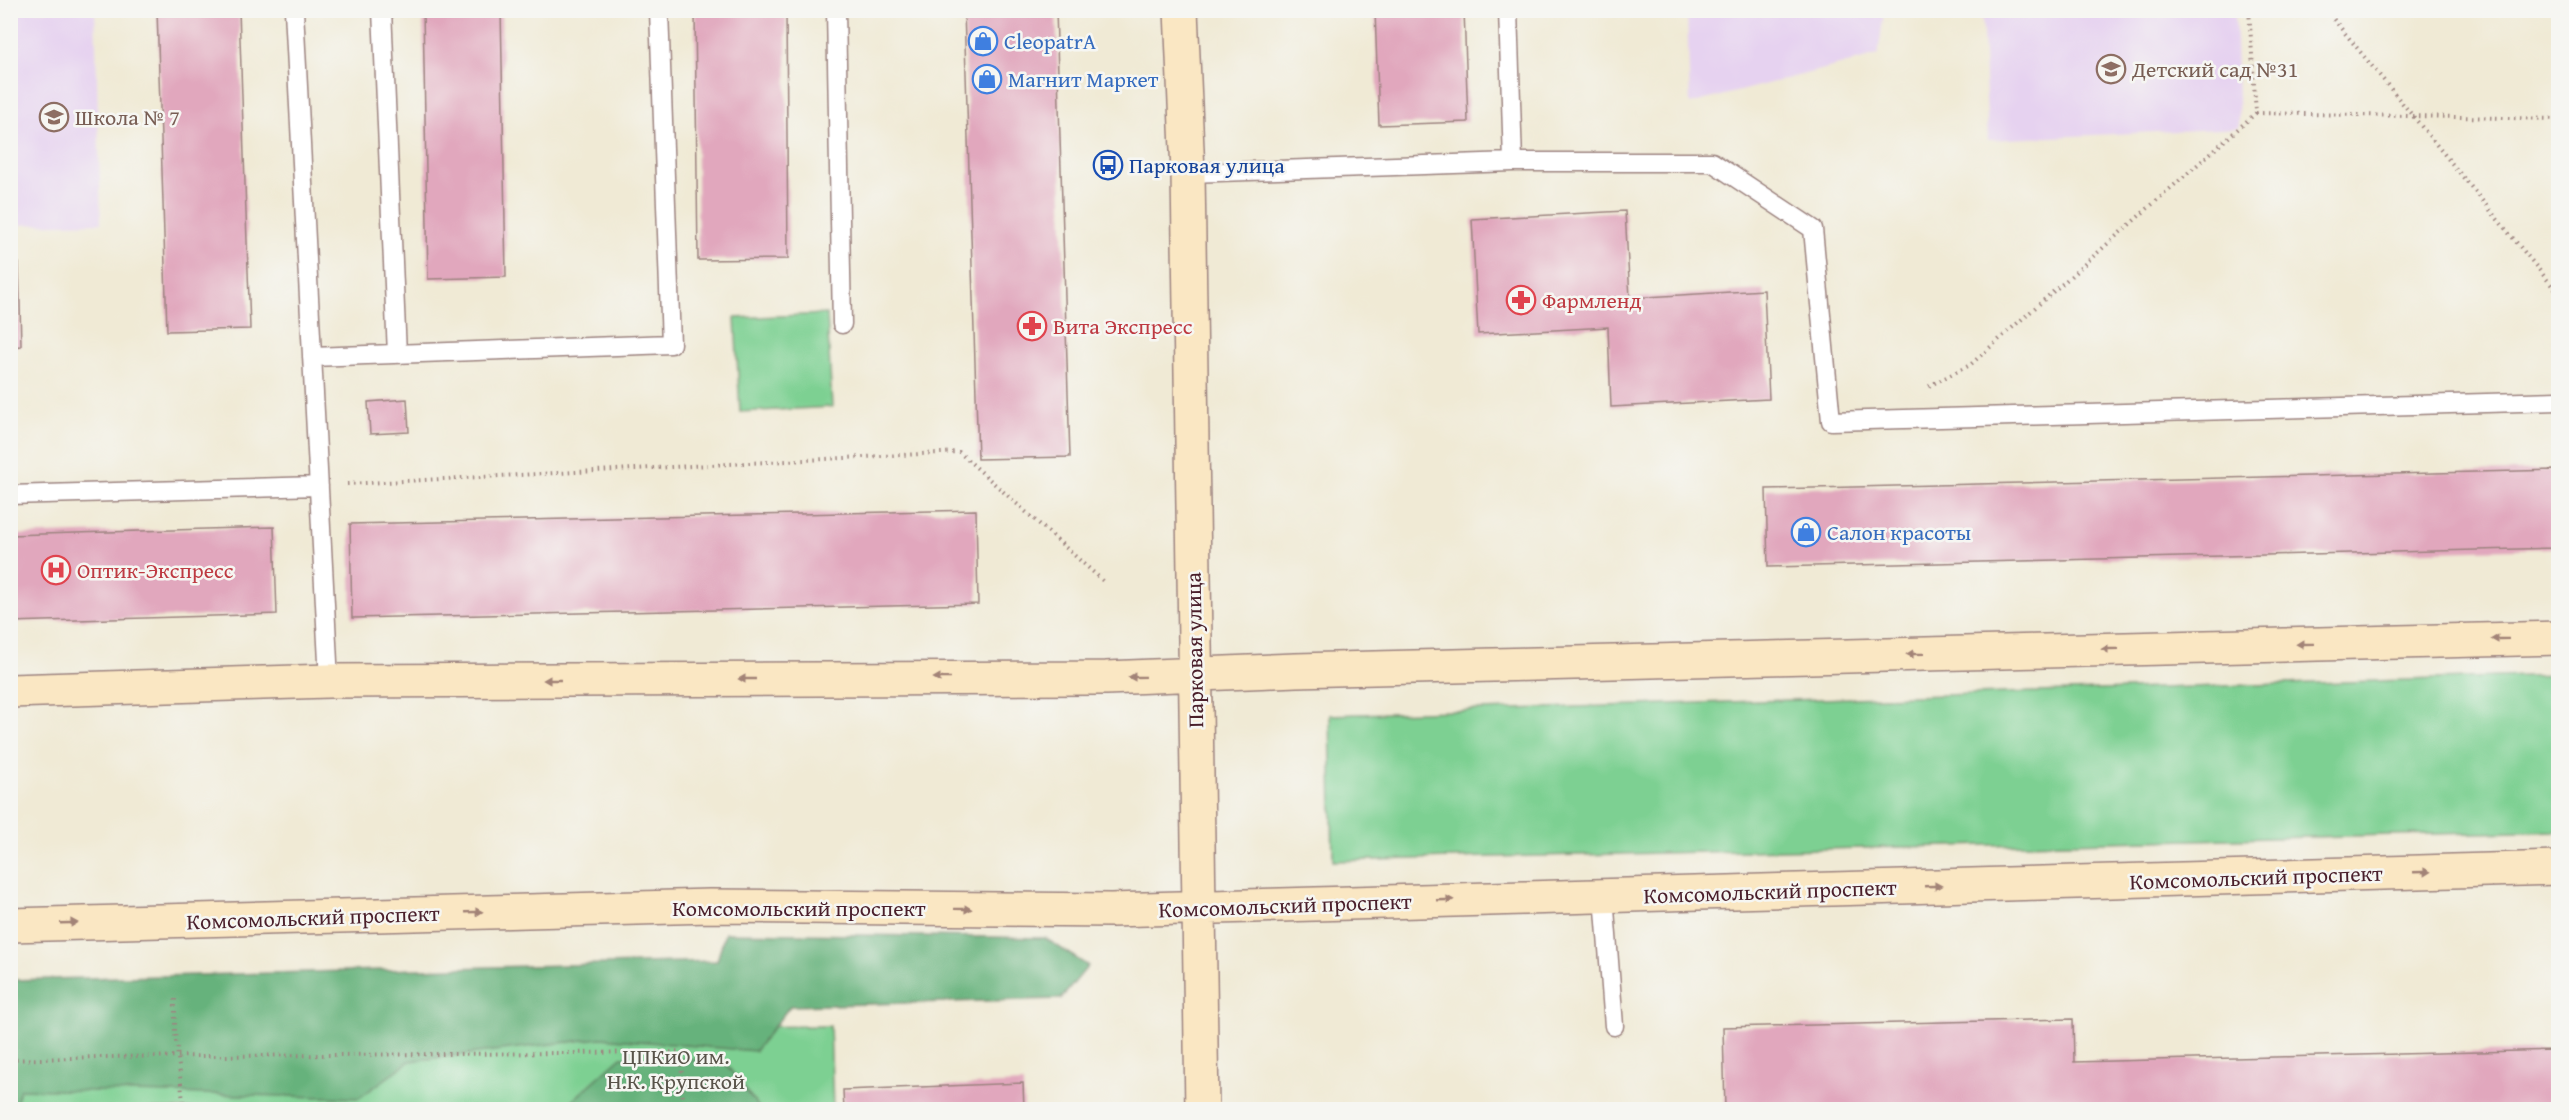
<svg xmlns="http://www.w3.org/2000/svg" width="2569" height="1120" viewBox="0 0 2569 1120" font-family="'Gentium Book Plus',serif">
	<rect width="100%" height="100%" fill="#f6f6f2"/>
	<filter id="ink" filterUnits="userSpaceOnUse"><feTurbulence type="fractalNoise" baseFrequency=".0167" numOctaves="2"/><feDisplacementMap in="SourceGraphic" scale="12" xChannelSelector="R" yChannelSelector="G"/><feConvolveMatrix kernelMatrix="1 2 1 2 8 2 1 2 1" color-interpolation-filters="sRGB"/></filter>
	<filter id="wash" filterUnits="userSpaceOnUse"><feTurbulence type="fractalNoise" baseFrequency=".008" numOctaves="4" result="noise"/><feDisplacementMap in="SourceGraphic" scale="24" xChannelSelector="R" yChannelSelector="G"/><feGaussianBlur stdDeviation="1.35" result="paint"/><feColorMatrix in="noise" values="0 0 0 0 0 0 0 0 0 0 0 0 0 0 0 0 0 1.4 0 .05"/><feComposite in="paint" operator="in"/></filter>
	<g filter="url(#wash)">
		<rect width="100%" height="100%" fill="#f0ead5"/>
		<path fill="#e6d2f0" d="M10,11H95L101,223L11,225Z
			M1687,11V10L1898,11L1884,12L1878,55L1690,104Z
			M1982,11H2235L2239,128L1988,140Z"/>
		<path fill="#7dd092" stroke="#64785e" stroke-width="1.5" d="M827,314L832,407L740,412L735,318Z
			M2558,675V831L1333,861L1330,715Z
			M830,1026L833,1109H11L10,1040L311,1030Z"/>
		<path fill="#66b27c" stroke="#586854" stroke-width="1.5" d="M725,933L1045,938L1088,966L1061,999L790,1006L755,1051L601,1038L410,1061L359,1098L20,1089L15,1109H11V980L717,961Z
			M621,1057L723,1060L760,1109H563Z"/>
		<g id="blocks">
			<path fill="#e1a7bd" d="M157,10H239L250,329L167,331Z
				M423,10H501L506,277L428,279Z
				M695,10H786L788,259L698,260Z
				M964,10H1056L1070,457L978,459Z
				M1375,10H1464L1468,122L1379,125Z
				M1625,211L1630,298L1764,290L1769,399L1611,407L1608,327L1478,334L1472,219Z
				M10,263H19L21,346L10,347Z
				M407,399L409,432L370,434L368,402Z
				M2558,470V548L1768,567L1766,489Z
				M976,510L978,604L352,618L350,524Z
				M274,527L277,614L10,622V535Z
				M2073,1019L2074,1062L2558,1050V1110H1725L1723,1027Z
				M1023,1083L1024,1110H844L843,1090Z"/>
		</g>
	</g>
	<g filter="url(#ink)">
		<use href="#blocks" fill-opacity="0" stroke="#9d8480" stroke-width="1.5"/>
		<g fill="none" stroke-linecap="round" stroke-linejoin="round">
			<g stroke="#9d8480" stroke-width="21">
				<path id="service" d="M294,10L329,681
					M382,10L397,354
					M836,10L842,324
					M1508,10L1513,162H1712L1813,229L1831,421L2558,401
					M1188,173L1513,162
					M312,357L671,344L659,10
					M10,495L319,486
					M1604,896L1614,1026"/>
			</g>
			<g stroke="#9d8480" stroke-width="36">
				<path id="secondary" d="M1181,10L1188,173L1202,1110
					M10,691L329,681L1106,678L1296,670L2558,638
					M10,925L710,906L1111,910L2558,868"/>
			</g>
			<path stroke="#9d8480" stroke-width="4" stroke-dasharray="1.5 4.5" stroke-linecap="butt" d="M2326,10L2558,293
				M2256,113L2558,119
				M1929,386L1970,365L2256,113L2249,10
				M347,484L959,452L1103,581
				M175,999V1032L184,1110
				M10,1060L99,1057L681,1052L683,1110"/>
			<use href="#service" stroke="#fff" stroke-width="18"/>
			<use href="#secondary" stroke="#fae7c3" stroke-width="33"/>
		</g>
		<defs><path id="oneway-solid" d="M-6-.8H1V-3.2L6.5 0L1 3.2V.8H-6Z" transform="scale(1.5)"/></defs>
		<g fill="#a28377">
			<use href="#oneway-solid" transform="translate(2500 639) rotate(179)"/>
			<use href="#oneway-solid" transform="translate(2305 644) rotate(179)"/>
			<use href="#oneway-solid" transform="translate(2110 649) rotate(179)"/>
			<use href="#oneway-solid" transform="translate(1915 654) rotate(179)"/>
			<use href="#oneway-solid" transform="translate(1137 677) rotate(179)"/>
			<use href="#oneway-solid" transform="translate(942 678) rotate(180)"/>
			<use href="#oneway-solid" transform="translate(747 679) rotate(180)"/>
			<use href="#oneway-solid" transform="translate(552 680) rotate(180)"/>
			<use href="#oneway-solid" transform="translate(2422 872) rotate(-2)"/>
			<use href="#oneway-solid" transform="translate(1933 886) rotate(-2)"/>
			<use href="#oneway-solid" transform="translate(1445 900) rotate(-2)"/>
			<use href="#oneway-solid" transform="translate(963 909) rotate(1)"/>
			<use href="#oneway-solid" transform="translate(474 912) rotate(-2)"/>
			<use href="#oneway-solid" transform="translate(69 923) rotate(-2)"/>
		</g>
	</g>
	<defs>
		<g id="shop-ring" transform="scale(1.5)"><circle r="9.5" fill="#f6f6f2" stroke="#3f7fe0" stroke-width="1.5"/><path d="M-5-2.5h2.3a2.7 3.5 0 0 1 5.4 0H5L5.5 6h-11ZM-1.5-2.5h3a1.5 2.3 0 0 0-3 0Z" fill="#3f7fe0"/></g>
		<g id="school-ring" transform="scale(1.5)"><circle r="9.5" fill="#f6f6f2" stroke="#8d6e63" stroke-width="1.5"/><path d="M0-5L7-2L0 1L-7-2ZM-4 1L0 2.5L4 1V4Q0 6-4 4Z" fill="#8d6e63"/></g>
		<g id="bus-ring" transform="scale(1.5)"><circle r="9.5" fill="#f6f6f2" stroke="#1a4fb4" stroke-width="1.5"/><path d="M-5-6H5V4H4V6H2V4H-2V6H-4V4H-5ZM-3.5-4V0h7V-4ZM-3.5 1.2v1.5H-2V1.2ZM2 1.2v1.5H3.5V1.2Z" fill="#1a4fb4"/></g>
		<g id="pharmacy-ring" transform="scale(1.5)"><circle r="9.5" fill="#f6f6f2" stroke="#e0444e" stroke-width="1.5"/><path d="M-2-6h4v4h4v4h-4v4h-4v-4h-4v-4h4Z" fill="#e0444e"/></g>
		<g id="hospital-ring" transform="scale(1.5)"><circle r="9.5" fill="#f6f6f2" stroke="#e0444e" stroke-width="1.5"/><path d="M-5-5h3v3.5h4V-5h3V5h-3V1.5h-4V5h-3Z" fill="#e0444e"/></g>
	</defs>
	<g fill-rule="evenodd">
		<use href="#shop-ring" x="983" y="41"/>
		<use href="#school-ring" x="2111" y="69"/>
		<use href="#shop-ring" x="987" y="79"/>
		<use href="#school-ring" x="54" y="117"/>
		<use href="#bus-ring" x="1108" y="165"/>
		<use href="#pharmacy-ring" x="1521" y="300"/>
		<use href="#pharmacy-ring" x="1032" y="326"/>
		<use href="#shop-ring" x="1806" y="532"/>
		<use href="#hospital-ring" x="56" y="570"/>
	</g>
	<g text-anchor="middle" stroke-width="5" stroke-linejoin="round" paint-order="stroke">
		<g font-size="22" fill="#366cbe" stroke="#f6f6f2" text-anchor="start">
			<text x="1004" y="49">CleopatrA</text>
			<text x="1008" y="87">Магнит Маркет</text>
			<text x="1827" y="540">Салон красоты</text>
		</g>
		<g font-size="22" fill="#785e54" stroke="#f6f6f2" text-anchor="start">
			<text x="2132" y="77">Детский сад №31</text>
			<text x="75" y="125">Школа № 7</text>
		</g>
		<g font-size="22" fill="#164399" stroke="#f6f6f2" text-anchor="start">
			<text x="1129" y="173">Парковая улица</text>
		</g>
		<g font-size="22" fill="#be3a42" stroke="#f6f6f2" text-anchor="start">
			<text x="1542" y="308">Фармленд</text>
			<text x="1053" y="334">Вита Экспресс</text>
			<text x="77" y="578">Оптик-Экспресс</text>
		</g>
		<g font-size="22" fill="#4a1f2b" stroke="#f6f6f2">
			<text transform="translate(1194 650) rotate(-91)" y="8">Парковая улица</text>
			<text transform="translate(2256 877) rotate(-2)" y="8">Комсомольский проспект</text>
			<text transform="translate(1770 891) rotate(-2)" y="8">Комсомольский проспект</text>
			<text transform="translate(1285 905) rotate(-2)" y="8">Комсомольский проспект</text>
			<text x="799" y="916">Комсомольский проспект</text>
			<text transform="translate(313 917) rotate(-2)" y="8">Комсомольский проспект</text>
		</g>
		<g font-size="22" fill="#59544a" stroke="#f6f6f2">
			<text x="676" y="1064">ЦПКиО им.<tspan x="676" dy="25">Н.К. Крупской</tspan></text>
		</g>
	</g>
	<rect width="2569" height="1120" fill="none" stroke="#f6f6f2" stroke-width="36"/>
</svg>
